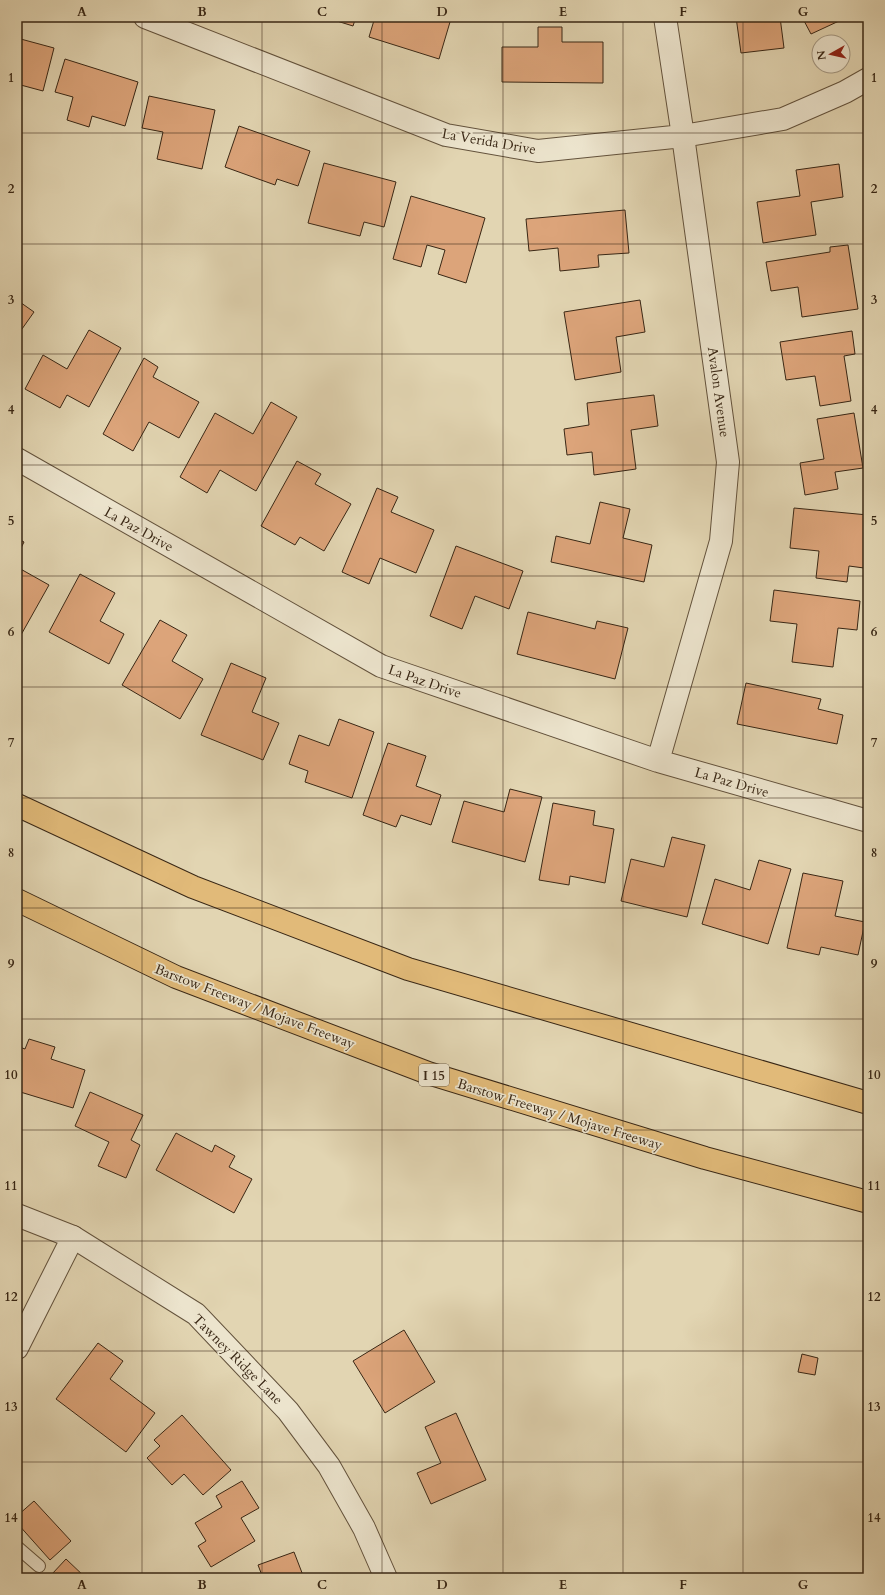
<svg xmlns="http://www.w3.org/2000/svg" width="885" height="1595" viewBox="0 0 885 1595" font-family="Cardo,serif">
	<rect width="100%" height="100%" fill="#e2d5b2"/>
	<filter id="stains"><feTurbulence type="fractalNoise" baseFrequency=".005" numOctaves="4"/><feColorMatrix values="0 0 0 0 .2 0 0 0 0 .09 0 0 0 0 .02 0 0 0 .5 -.17"/></filter>
	<radialGradient id="worn" r=".72"><stop offset=".6" stop-color="#630" stop-opacity="0"/><stop offset="1" stop-color="#630" stop-opacity=".3"/></radialGradient>
	<path fill="#dca47a" stroke="#392715" d="M324,17H356L353,26Z
		M375,17H435L450,22L439,59L369,37Z
		M736,17H780L784,48L741,53Z
		M802,17H838L839,21L811,34Z
		M538,27H562V42H603V83L502,82V47H538Z
		M17,38L54,48L43,91L17,84Z
		M65,59L138,82L125,126L92,116L89,127L67,120L73,97L55,92Z
		M149,96L215,110L202,169L157,159L163,132L142,128Z
		M239,126L310,151L298,186L277,179L275,185L225,167Z
		M324,163L396,182L384,227L364,222L360,236L308,223Z
		M839,164L843,197L811,202L816,235L763,243L757,202L800,196L796,170Z
		M411,196L485,218L466,283L438,274L445,250L427,245L421,267L393,259Z
		M625,210L629,253L598,255L599,267L560,271L558,248L529,251L526,219Z
		M848,245L858,309L802,317L798,287L771,291L766,262L830,252V247Z
		M17,300L34,312L17,336Z
		M640,300L645,332L616,337L621,372L575,380L564,312Z
		M89,330L121,348L89,407L67,395L60,408L25,389L43,355L67,369Z
		M852,331L855,354L844,356L851,401L820,406L815,376L786,380L780,342Z
		M144,358L158,367L153,377L199,402L179,438L149,422L133,451L103,434Z
		M654,395L658,426L631,430L636,469L594,475L592,452L567,455L564,429L589,425L587,403Z
		M271,402L297,417L256,491L220,470L207,493L180,477L215,413L253,434Z
		M854,413L863,468L835,472L838,489L805,495L800,463L824,459L817,419Z
		M297,461L321,474L315,484L351,504L324,551L300,537L295,545L261,526Z
		M377,488L398,497L391,512L434,530L416,573L380,558L369,584L342,572Z
		M600,502L630,509L623,538L652,545L644,582L551,562L556,536L590,544Z
		M794,508L868,515V531L864,568L849,566L847,582L816,578L819,551L790,548Z
		M17,538L24,542L17,556Z
		M456,546L523,571L509,609L475,596L462,629L430,616Z
		M17,567L49,585L17,642Z
		M80,574L115,593L100,621L124,634L109,664L49,632Z
		M774,590L860,601L857,630L838,628L833,667L792,662L797,624L770,621Z
		M528,612L595,629L597,621L628,628L615,679L517,654Z
		M160,620L187,635L172,661L203,679L180,719L122,685Z
		M231,663L266,678L252,712L279,723L263,760L201,735Z
		M746,683L821,699L818,709L843,715L837,744L737,724Z
		M339,719L374,732L352,798L305,782L308,771L289,764L299,735L329,746Z
		M388,743L426,756L416,786L441,795L431,825L401,815L396,827L363,815Z
		M510,789L542,797L525,862L452,842L464,801L504,812Z
		M553,803L595,811L593,825L614,829L605,883L570,876L569,885L539,880Z
		M672,837L705,845L687,917L621,901L631,859L664,867Z
		M759,860L791,869L768,944L702,924L715,879L750,890Z
		M803,873L843,881L835,916L865,922L858,955L821,947L819,955L787,948Z
		M29,1039L55,1047L51,1059L85,1070L73,1108L17,1091V1046L25,1049Z
		M90,1092L143,1115L131,1140L140,1145L126,1178L98,1166L109,1142L75,1126Z
		M176,1133L212,1152L215,1145L235,1156L229,1167L252,1179L234,1213L156,1170Z
		M404,1330L435,1382L385,1413L353,1361Z
		M98,1343L123,1361L110,1379L155,1413L126,1452L56,1399Z
		M802,1354L818,1358L815,1375L798,1372Z
		M456,1413L486,1480L431,1504L417,1473L441,1463L425,1427Z
		M182,1415L231,1470L203,1495L184,1474L172,1485L147,1458L160,1446L154,1440Z
		M242,1481L259,1508L241,1518L255,1541L211,1567L198,1546L206,1541L195,1523L222,1507L216,1496Z
		M34,1501L71,1541L50,1560L17,1523V1516Z
		M294,1552L304,1578H263L258,1565Z
		M66,1559L86,1578H57L52,1574Z"/>
	<g fill="none" stroke-linecap="round" stroke-linejoin="round">
		<g stroke="#63523c" stroke-width="14">
			<path id="service" d="M17,1547L39,1566"/>
		</g>
		<g stroke="#63523c" stroke-width="24">
			<path id="minor" d="M145,17L446,135L538,151L683,136L783,119L845,92L868,79
				M17,459L381,666L658,761L868,821
				M658,761L721,541L728,462L683,136L665,17
				M17,1348L73,1237"/>
		</g>
		<g stroke="#63523c" stroke-width="24">
			<path id="tertiary" d="M17,1215L73,1237L196,1314L288,1411L329,1466L364,1528L386,1578"/>
		</g>
		<g stroke="#392715" stroke-width="24">
			<path id="motorway" d="M17,805L193,887L408,969L868,1103
				M17,900L176,977L428,1073L705,1158L868,1202"/>
		</g>
		<use href="#service" stroke="#ece4cd" stroke-width="12"/>
		<use href="#minor" stroke="#ece4cd" stroke-width="22"/>
		<use href="#tertiary" stroke="#ece4cd" stroke-width="22"/>
		<use href="#motorway" stroke="#e1ba79" stroke-width="22"/>
	</g>
	<path fill="none" stroke="#392715" stroke-width="1" stroke-opacity="0.55" d="M142,17V1578M262,17V1578M382,17V1578M503,17V1578M623,17V1578M743,17V1578M17,133H868M17,244H868M17,354H868M17,465H868M17,576H868M17,687H868M17,798H868M17,908H868M17,1019H868M17,1130H868M17,1241H868M17,1351H868M17,1462H868"/>
	<g text-anchor="middle" stroke-width="3.5" stroke-linejoin="round" paint-order="stroke">
		<rect fill="#ece4cd" stroke="#6f604c" stroke-width="1" x="419" y="1064" width="30" height="22" rx="3"/>
		<g font-size="13" font-weight="bold" fill="#392715">
			<text x="434" y="1080">I 15</text>
		</g>
		<g font-size="14" fill="#392715" stroke="#ece4cd">
			<text transform="translate(489 141) rotate(10)" y="5">La Verida Drive</text>
			<text transform="translate(719 392) rotate(82)" y="5">Avalon Avenue</text>
			<text transform="translate(139 529) rotate(29)" y="5">La Paz Drive</text>
			<text transform="translate(425 681) rotate(19)" y="5">La Paz Drive</text>
			<text transform="translate(732 782) rotate(16)" y="5">La Paz Drive</text>
			<text transform="translate(255 1006) rotate(21)" y="5">Barstow Freeway / Mojave Freeway</text>
			<text transform="translate(560 1114) rotate(17)" y="5">Barstow Freeway / Mojave Freeway</text>
			<text transform="translate(238 1359) rotate(45)" y="5">Tawney Ridge Lane</text>
		</g>
	</g>
	<rect width="885" height="1595" fill="none" stroke="#e2d5b2" stroke-width="44"/>
	<g transform="translate(831 54) rotate(262)"><circle r="19" fill="#ece4cd" stroke="#a49883"/>
	<path d="M0-3L7 15L0 10L-7 15Z" fill="#8f2418"/>
	<text y="-6" font-size="11" font-weight="bold" text-anchor="middle" fill="#392715">N</text>
	</g>
	<rect x="22" y="22" width="841" height="1551" fill="none" stroke="#392715" stroke-width="1.5"/>
	<g font-size="13" text-anchor="middle" font-weight="bold" fill="#392715">
		<text x="82" y="16">A</text>
		<text x="202" y="16">B</text>
		<text x="322" y="16">C</text>
		<text x="442" y="16">D</text>
		<text x="563" y="16">E</text>
		<text x="683" y="16">F</text>
		<text x="803" y="16">G</text>
		<text x="11" y="82">1</text>
		<text x="874" y="82">1</text>
		<text x="11" y="193">2</text>
		<text x="874" y="193">2</text>
		<text x="11" y="304">3</text>
		<text x="874" y="304">3</text>
		<text x="11" y="414">4</text>
		<text x="874" y="414">4</text>
		<text x="11" y="525">5</text>
		<text x="874" y="525">5</text>
		<text x="11" y="636">6</text>
		<text x="874" y="636">6</text>
		<text x="11" y="747">7</text>
		<text x="874" y="747">7</text>
		<text x="11" y="857">8</text>
		<text x="874" y="857">8</text>
		<text x="11" y="968">9</text>
		<text x="874" y="968">9</text>
		<text x="11" y="1079">10</text>
		<text x="874" y="1079">10</text>
		<text x="11" y="1190">11</text>
		<text x="874" y="1190">11</text>
		<text x="11" y="1301">12</text>
		<text x="874" y="1301">12</text>
		<text x="11" y="1411">13</text>
		<text x="874" y="1411">13</text>
		<text x="11" y="1522">14</text>
		<text x="874" y="1522">14</text>
		<text x="82" y="1589">A</text>
		<text x="202" y="1589">B</text>
		<text x="322" y="1589">C</text>
		<text x="442" y="1589">D</text>
		<text x="563" y="1589">E</text>
		<text x="683" y="1589">F</text>
		<text x="803" y="1589">G</text>
	</g>
	<rect width="100%" height="100%" filter="url(#stains)"/>
	<rect width="100%" height="100%" fill="url(#worn)"/>
</svg>
